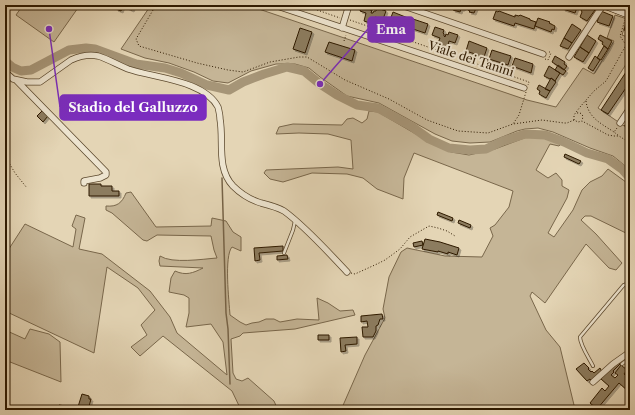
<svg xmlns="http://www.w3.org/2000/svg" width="635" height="415" viewBox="0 0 635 415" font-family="'Libre Caslon Text',serif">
	<defs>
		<filter id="shadow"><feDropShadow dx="2" dy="2" stdDeviation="0" flood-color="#0004"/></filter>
	</defs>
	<rect width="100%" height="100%" fill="#e4d5b5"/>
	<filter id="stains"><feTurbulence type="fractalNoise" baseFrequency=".005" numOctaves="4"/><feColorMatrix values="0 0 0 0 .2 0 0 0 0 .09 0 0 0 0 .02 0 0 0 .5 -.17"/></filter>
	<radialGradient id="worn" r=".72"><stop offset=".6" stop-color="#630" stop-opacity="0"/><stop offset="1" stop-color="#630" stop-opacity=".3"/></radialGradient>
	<path fill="#c5b596" stroke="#79674b" d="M23,5H80L54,42L16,15Z
		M151,5H247L527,100L556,107L583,68L594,74L614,41L607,38L615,15L627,19L622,35L630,38V58L598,108L630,130V170L618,160L613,156L590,148L553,132L538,128L525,129L517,131L490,142L470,143L452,141L435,134L379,103L347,96L320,77L309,68L295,64H276L251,71L228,83L213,81L194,72L169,63L145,58L121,49Z
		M369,111L378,112L414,133L451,152L469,155L495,149L527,137H538L551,140L561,144L559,146L550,144L536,170L548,178L556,173L562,180V186L569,190L567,198L548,233L554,237L573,210L582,190L590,182L602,176L608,169L630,185V235L591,216H585L581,220L596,234L622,263L616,270L609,268L586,244L545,303L532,292L530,296L546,330L560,347L574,405L579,410H341L365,355L385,318L383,309L389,277L401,252L407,248L445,256L482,257L493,236L490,228L495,225L509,207L513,191L414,153L404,178L403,199L377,189L363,178L347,174L312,173L283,182L270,179L264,173L266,170L338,167L353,169L351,140L328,134L299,133L276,134L279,127L293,124L342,125L347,119L353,118L362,123L367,119Z
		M131,192L156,227L211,226L212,218L226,221L233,232L241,237V251L232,247C224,256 229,301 230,315L240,322L246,325L252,323L259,322L266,319H274L280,322L297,319L319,320L317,298L328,303L340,311L353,310L355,315L295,329L243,333L240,336L231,339L233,373L236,379L242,381L248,378L274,401L278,410H241L232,391L163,336L140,356L131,347L147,335L141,325L155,310L138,288L107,267L94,353L5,311V255L25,224L73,247L76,229L72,226L76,215L85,218L79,249L102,254L150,291L170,317L177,333L227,375L223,342L211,324L186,327L189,313V298L184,295L169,292L171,278L175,271C186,276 193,273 203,268L160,266L159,261L160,256C172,264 203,259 217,258L214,250L211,236L157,235L147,241L143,240L112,213L106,210V206C117,207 122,203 126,193Z
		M30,329L49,334L60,342L61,382L5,360V330L25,339Z"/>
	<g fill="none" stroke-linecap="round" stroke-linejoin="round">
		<path stroke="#766347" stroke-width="1.5" d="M222,178L226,313L228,329L230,384"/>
		<path stroke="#a69577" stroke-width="9" d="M5,61L12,67L21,71L31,70L69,50L86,48L95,49L136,64L165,68L181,73L207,85L229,90L243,82L264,74L287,67L304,71L320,84L337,95L357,105L378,108L411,126L429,139L449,148L470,150L486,149L503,141L525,134L545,135L564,142L587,153L608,159L622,169L630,178"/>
	</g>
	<path fill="#8c7b5e" stroke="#2d1900" filter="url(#shadow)" d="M118,5H131L134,6L132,10L123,6L121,11L116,9Z
		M362,5H368L371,6L370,10H372L371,13H373L374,11H376L377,8L386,11L383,19L375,17L373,24L364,21L366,13L360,11Z
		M452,5H465L463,9H461L460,12L453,10L454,6Z
		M470,5H476L477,6L474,13L469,12L470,11L468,10Z
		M564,5H578L575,13L563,9Z
		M582,5L595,10L587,21L580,17L582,12L581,10Z
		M496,11L498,12L499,11L515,17V15L519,16L520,15L530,19V20L536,22L534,29L515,23L514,26L493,19Z
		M601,11L613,16L609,26L597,22Z
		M393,12L408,18L406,26L390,20Z
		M538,18L550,22L549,23L555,26L554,30L552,29L551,32L535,26Z
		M413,19L428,24L425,33L410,28Z
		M627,22L630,23V32L624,30Z
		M572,24L581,30L572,43L564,38Z
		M435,27L444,30L443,33L444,34V36L445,37L446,34L448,35L449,32L458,35L455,43L449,41L447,49L437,46L440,38L432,35Z
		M300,28L312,32L305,53L293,49Z
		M587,35L596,41L589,53L580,47Z
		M600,35L612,41L608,49L602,44L603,42L598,39Z
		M564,38L572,43L568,49L560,46Z
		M469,41L487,48L484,57L466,51Z
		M329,42L355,50L352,61L325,52Z
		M604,46L608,49L601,60L597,58Z
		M580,47L589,53L583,62L574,57Z
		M492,50L511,56L508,65L489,59Z
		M555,56L565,62L564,64L567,66L564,70L552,62Z
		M595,56L600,60L593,71L588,68Z
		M515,58L533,64L531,73L512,66Z
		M558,65L566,71L563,75L555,70Z
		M549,66L560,73L555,81L551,78L550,79L544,76Z
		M630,66V82L608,114L601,110Z
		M551,78L556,82L550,91L545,89Z
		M539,85L550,91L546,98L539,94L540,91L537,89Z
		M42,111L48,116L43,122L37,116Z
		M565,154L581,161L579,164L564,157Z
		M89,184H101V186H112V191H119V196H89Z
		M438,212L453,218L452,221L437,215Z
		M459,220L471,225L470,228L458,223Z
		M425,239L440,242L459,248L457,255L448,252V254L438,251V252L422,249Z
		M422,241L423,245L414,247L413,243Z
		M283,246V251L259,253L260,260L255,261L254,248Z
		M287,255L288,259L277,260V256Z
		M382,314L383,319H380L378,325L376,326V331L373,337H363L362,327H368L367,321L361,322V316Z
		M318,335H329V340H318Z
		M357,337V344L345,345L346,351L341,352L340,338Z
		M617,362L620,364L613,371L614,372L611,375L615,378L618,375L615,373L621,365L627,370L624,374L630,380V389L628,391L619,383L597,409L590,403L602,388L605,391L609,386L601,379Z
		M584,363L589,368L588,369L591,372L592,371L594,373L600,368L602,372L592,381L590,379L587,381L576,369Z
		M82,394L89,396V399H91L88,410H77Z
		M59,405L72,407L71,410H58Z"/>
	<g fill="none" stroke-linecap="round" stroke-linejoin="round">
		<g stroke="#5b482d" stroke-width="4">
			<path id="lane" d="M284,253L293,230L295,221
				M622,364L630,358
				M593,366C589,358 580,345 580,337L622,287C624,284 626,284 630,285"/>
		</g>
		<g stroke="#5b482d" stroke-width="7">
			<path id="street" d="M274,5L524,88
				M401,5L543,54
				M342,28L349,5
				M569,57L603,5
				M5,72L13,79L27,82H40L71,60C80,56 88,54 98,56C108,59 118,65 128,69C154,78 204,80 218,107C219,111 220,115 220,119C224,141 216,168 233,186C240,193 251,200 261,203C269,205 277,207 284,211C306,227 328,252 347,272
				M16,80L106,172V175L100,178L84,181V183
				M620,123L630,108
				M593,382L613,364L630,352"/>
		</g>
		<g stroke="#2d1900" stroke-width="8">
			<path id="secondary" d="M604,5L630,15"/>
		</g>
		<path stroke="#2d1900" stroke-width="1" stroke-dasharray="1 2" stroke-linecap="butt" d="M156,5L136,39L139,46L197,63L228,70L243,72L270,62L299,57H307L317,63L345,80L389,99L427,120L458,131L488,133L513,124
			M303,5L340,18
			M384,5L398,10
			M350,20L529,82L528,85
			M344,41L346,35
			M545,59L548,60L551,53L548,51
			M526,92L519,115L513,124L542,120L564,123H567L574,120L578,122L582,121L608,135L614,136H619L630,143
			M630,93L628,95L630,96
			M586,101C588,118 602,124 614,132
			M627,103L630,99
			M577,113C582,112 584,116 582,120
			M574,120V115L580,107L594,91L606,81L626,45L620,36L625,20
			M624,125L629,129L630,126
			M617,128L614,132L619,136
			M5,156L15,173L27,188
			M351,273L355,274L377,264L385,260L400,249L410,237L429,226L438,228L447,231L455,236"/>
		<use href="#lane" stroke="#ede4cf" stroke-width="2.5"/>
		<use href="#street" stroke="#ede4cf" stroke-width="5.5"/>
		<use href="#secondary" stroke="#ede4cf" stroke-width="7"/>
	</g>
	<g text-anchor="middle" stroke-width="4" stroke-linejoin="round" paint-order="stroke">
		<g font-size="12" fill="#2d1900" stroke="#ede4cf">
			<text transform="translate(471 59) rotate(18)" y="4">Viale dei Tanini</text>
		</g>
	</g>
	<path fill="none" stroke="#7b2cbf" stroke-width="1.5" d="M320 84L368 29M49 29L60 107"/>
	<g fill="#7b2cbf" stroke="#ede4cf" stroke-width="1.5">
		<circle cx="320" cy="84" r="4"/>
		<circle cx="49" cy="29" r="4"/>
	</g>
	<g fill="#7b2cbf" stroke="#7b2cbf" stroke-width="1.5">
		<rect x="368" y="17" width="46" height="25" rx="4"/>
		<rect x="60" y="95" width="146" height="25" rx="4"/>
	</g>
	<g font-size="13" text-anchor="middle" font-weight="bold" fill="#fff">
		<text x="391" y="34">Ema</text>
		<text x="133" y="112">Stadio del Galluzzo</text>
	</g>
	<rect width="635" height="415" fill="none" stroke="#e4d5b5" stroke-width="20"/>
	<rect x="6" y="6" width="623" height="403" fill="none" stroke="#2d1900" stroke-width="2"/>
	<rect x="10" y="10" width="615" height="395" fill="none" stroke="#2d1900"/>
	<rect width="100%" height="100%" filter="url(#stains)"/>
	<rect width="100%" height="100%" fill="url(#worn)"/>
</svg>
